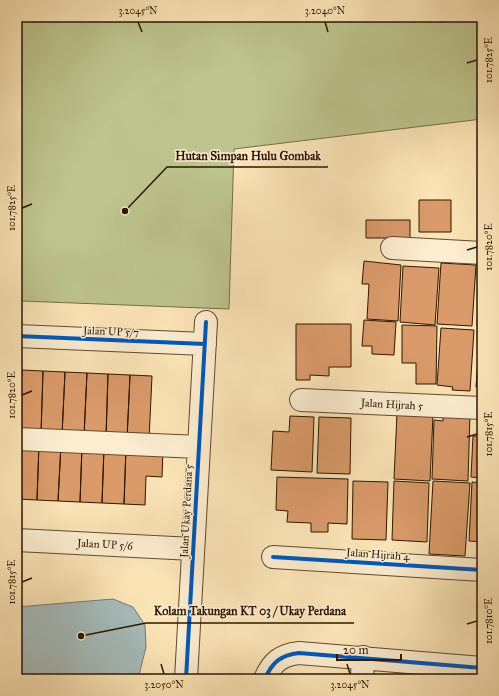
<svg xmlns="http://www.w3.org/2000/svg" width="499" height="696" viewBox="0 0 499 696" font-family="'IM FELL Great Primer',serif">
	<rect width="100%" height="100%" fill="#fbe4b6"/>
	<filter id="stains"><feTurbulence type="fractalNoise" baseFrequency=".005" numOctaves="4"/><feColorMatrix values="0 0 0 0 .2 0 0 0 0 .09 0 0 0 0 .02 0 0 0 .5 -.17"/></filter>
	<radialGradient id="worn" r=".72"><stop offset=".6" stop-color="#630" stop-opacity="0"/><stop offset="1" stop-color="#630" stop-opacity=".3"/></radialGradient>
	<path fill="#bdc48e" stroke="#756d47" d="M17,17H482V119L234,149L229,309L22,301L21,273H17Z"/>
	<path fill="#a5bbba" stroke="#757970" d="M113,599L133,607L145,625L146,647L138,679H17V607Z"/>
	<path fill="#da9a6a" stroke="#2d1600" d="M419,200H451V232H419Z
		M366,220H410V238H366Z
		M364,261L401,265L398,321L367,319L369,284H362Z
		M441,263L476,265L472,326L437,324Z
		M403,266L439,268L435,325L400,322Z
		M480,268H482V326H477Z
		M364,320L396,322L394,355L372,354V346H362Z
		M296,324H351V367H329V376L310,375V380H296Z
		M402,325L437,326L436,384H416V363H402Z
		M441,328L474,330L470,391L452,390L453,387L437,385Z
		M480,330H482V388L476,387Z
		M17,370H22L19,433H17Z
		M22,370L43,371L41,434L19,433Z
		M43,371L65,372L62,435L41,434Z
		M65,372L87,373L84,436L62,435Z
		M87,373L108,374L106,437L84,436Z
		M108,374L130,375L127,439L106,437Z
		M130,375L152,376L149,440L127,439Z
		M443,412L470,413L468,481L432,479L434,420L443,421Z
		M397,413L433,415L430,481L394,479Z
		M290,416L314,417L312,472L271,470L273,431L289,432Z
		M319,417L351,418L350,474L317,473Z
		M473,436H482V478L471,477Z
		M17,443L39,444L37,500L17,499Z
		M39,444L61,445L58,501L37,500Z
		M61,445L82,446L80,502L58,501Z
		M82,446L104,448L102,503L80,502Z
		M104,448H126L124,504L102,503Z
		M126,448L163,450L162,477L146,476L145,505L124,504Z
		M277,477L348,479L347,524L328,523V532H311V523L287,522L288,511L276,510Z
		M353,481L388,482L386,540L352,539Z
		M394,481L429,483L427,542L392,540Z
		M433,481L470,483L465,556L429,554Z
		M472,482L482,483V542L469,541Z"/>
	<g fill="none" stroke-linecap="round" stroke-linejoin="round">
		<g stroke="#604a2e" stroke-width="24">
			<path id="minor" d="M392,248L482,253
				M17,336L205,344
				M301,400L482,408
				M17,439L199,447
				M17,540L193,549
				M273,557L482,570
				M186,679L206,322
				M265,679C272,662 281,655 299,653L482,668
				M362,679L363,657"/>
		</g>
		<use href="#minor" stroke="#fcedd0" stroke-width="22"/>
		<g stroke="#fcedd0" stroke-width="6">
			<path id="cycleway" d="M17,336L205,344
				M273,557L482,570
				M186,679L206,322
				M265,679C272,662 281,655 299,653L482,668"/>
		</g>
		<use href="#cycleway" stroke="#0057b8" stroke-width="4"/>
	</g>
	<path fill="none" stroke="#2d1600" stroke-width="1.5" d="M138,22L142,32M325,22L328,32M467,63L477,60M22,208L32,204M467,250L477,247M22,395L32,391M467,437L477,434M22,582L32,578M467,624L477,621M161,664L164,674M347,664L350,674"/>
	<g text-anchor="middle" stroke-width="3" stroke-linejoin="round" paint-order="stroke">
		<g font-size="11" fill="#2d1600" stroke="#fcedd0">
			<text transform="translate(111 331) rotate(2)" y="4">Jalan UP 5/7</text>
			<text transform="translate(392 404) rotate(3)" y="4">Jalan Hijrah 5</text>
			<text transform="translate(186 511) rotate(-87)" y="4">Jalan Ukay Perdana 5</text>
			<text transform="translate(105 544) rotate(3)" y="4">Jalan UP 5/6</text>
			<text transform="translate(378 554) rotate(4)" y="4">Jalan Hijrah 4</text>
		</g>
	</g>
	<path fill="none" stroke="#2d1600" stroke-width="1.5" d="M125 211L167 167H328M81 636L146 623H354"/>
	<g fill="#2d1600" stroke="#fcedd0" stroke-width="1.5">
		<circle cx="125" cy="211" r="4"/>
		<circle cx="81" cy="636" r="4"/>
	</g>
	<g font-size="12" text-anchor="middle" font-weight="bold" fill="#2d1600" stroke="#fcedd0" stroke-width="3" stroke-linejoin="round" paint-order="stroke">
		<text x="248" y="160">Hutan Simpan Hulu Gombak</text>
		<text x="250" y="615">Kolam Takungan KT 03 / Ukay Perdana</text>
	</g>
	<rect width="499" height="696" fill="none" stroke="#fbe4b6" stroke-width="44"/>
	<path d="M337 654v6h64v-6" fill="none" stroke="#2d1600" stroke-width="2"/>
	<text x="343" y="654" font-size="12" fill="#2d1600" stroke="#fcedd0" stroke-width="3" paint-order="stroke">20 m</text>
	<rect x="22" y="22" width="455" height="652" fill="none" stroke="#2d1600" stroke-width="1.5"/>
	<g font-size="10" text-anchor="middle" fill="#2d1600">
		<text x="138" y="14">3.2045°N</text>
		<text x="325" y="14">3.2040°N</text>
		<text transform="translate(488 60) rotate(-90)" y="4">101.7825°E</text>
		<text transform="translate(11 208) rotate(-90)" y="4">101.7825°E</text>
		<text transform="translate(488 247) rotate(-90)" y="4">101.7820°E</text>
		<text transform="translate(11 395) rotate(-90)" y="4">101.7820°E</text>
		<text transform="translate(488 434) rotate(-90)" y="4">101.7815°E</text>
		<text transform="translate(11 582) rotate(-90)" y="4">101.7815°E</text>
		<text transform="translate(488 621) rotate(-90)" y="4">101.7810°E</text>
		<text x="164" y="688">3.2050°N</text>
		<text x="350" y="688">3.2045°N</text>
	</g>
	<rect width="100%" height="100%" filter="url(#stains)"/>
	<rect width="100%" height="100%" fill="url(#worn)"/>
</svg>
